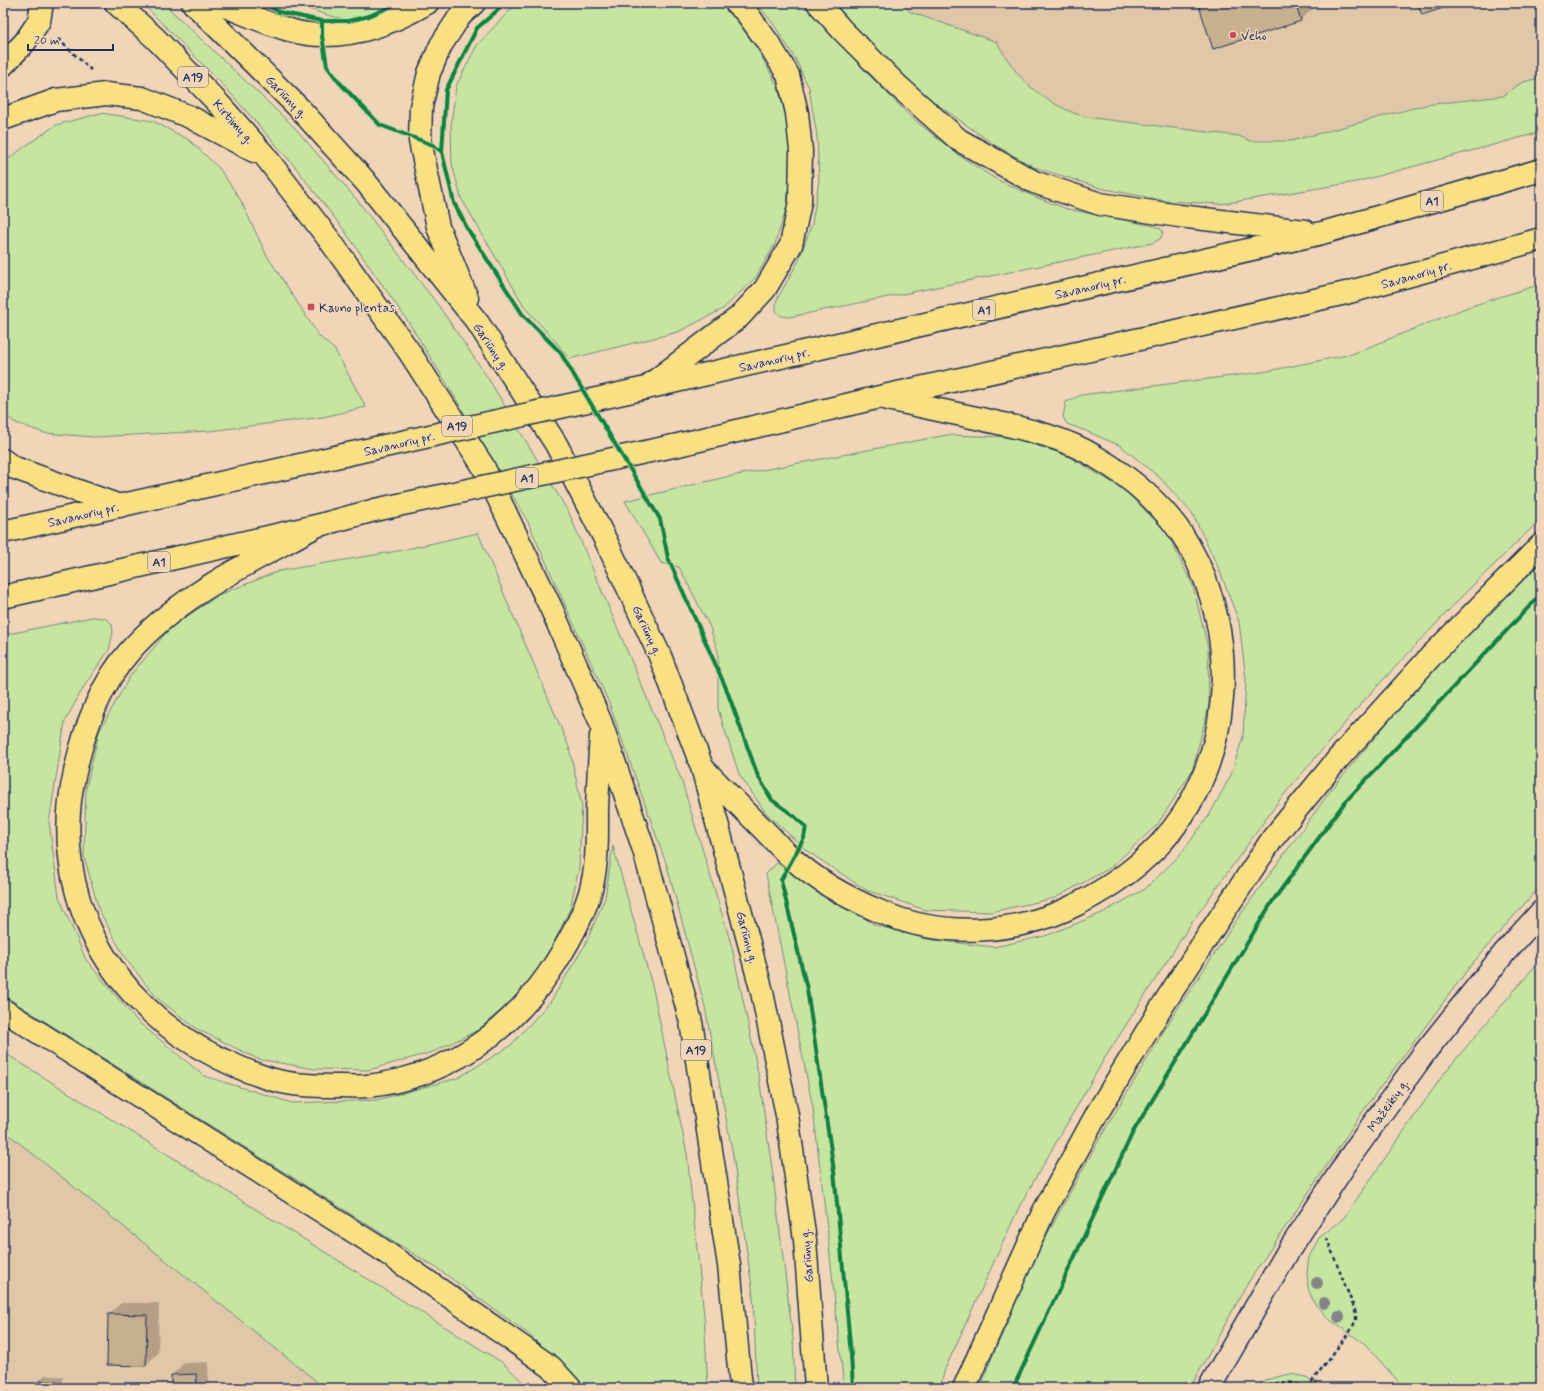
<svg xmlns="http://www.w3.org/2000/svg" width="1544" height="1391" viewBox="0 0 1544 1391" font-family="Mynerve,sans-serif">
	<rect width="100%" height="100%" fill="#f0d5b7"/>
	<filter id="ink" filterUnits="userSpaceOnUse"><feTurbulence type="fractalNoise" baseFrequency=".025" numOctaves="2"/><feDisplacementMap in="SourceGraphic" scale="8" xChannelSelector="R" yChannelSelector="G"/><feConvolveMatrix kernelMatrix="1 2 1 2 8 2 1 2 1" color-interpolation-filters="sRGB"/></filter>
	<g filter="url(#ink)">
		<path fill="#e0c7a8" d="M902,3H1541V77L1521,83L1503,96L1425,105L1291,141H1250L1239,136L1085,117L1068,111L1049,100L1027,83L1010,65L997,42L910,12Z
			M3,1130L325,1388H3Z"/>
		<path fill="#c6e69f" stroke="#708a7e" d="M147,3H163L294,127L357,200L438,305L488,378L569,513L681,779L732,947L759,1077L773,1176L793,1339L795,1388H757L753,1294L733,1155L705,1007L667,866L609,703L528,522L449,387L407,320L344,230L292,163L225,87L145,6Z
			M294,3H394C382,10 361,19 347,19C336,19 305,8 294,3Z
			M522,3H720L737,21L758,50L777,85L787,117L791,155L787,206L775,244L756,277L723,309L678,332L569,359L557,343L526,309L461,198L452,164L451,125L456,86L477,45L510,10Z
			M756,3H804L867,73L911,117L957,154L994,178L1028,194L1067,209L1154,226L1161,229L1163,233L1160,239L1152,243L790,317L781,316L776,311V301L798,262L812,224L819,180L817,136L809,88L795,58L772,22Z
			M834,3H902L910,12L997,42C1001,49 1005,57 1010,63C1026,89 1057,108 1085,117L1239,136L1250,141H1291L1425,105L1503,96L1521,83L1541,77V132L1356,182L1221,204L1166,201L1100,188L1034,167L993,144L927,97L885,61Z
			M101,113L153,121L189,140L219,168L240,199L266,254L319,336L335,350L366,407L323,417L209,431L94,437L44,433L14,422L3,413V163L30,143L56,125Z
			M1541,284V519L1465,593L1368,696L1281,798L1192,922L1103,1061L1020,1205L945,1369L940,1388H844L828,1236L813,1108L766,874L777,863L875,925L926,939L994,947L1045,936L1100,914L1145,889L1181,854L1210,814L1231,775L1243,737L1246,679L1239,622L1219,569L1192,513L1160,478L1121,446L1086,431L1067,424L1063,417L1066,402L1081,395L1263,372L1352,354L1468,307Z
			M947,435L1010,437L1066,455L1122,488L1166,531L1193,586L1208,648L1209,706L1192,771L1157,825L1110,868L1055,898L991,912L926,910L866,890L807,851L766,813L739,774L718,709V651L709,625L679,567L661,563L625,501L726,477Z
			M478,533L569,747L582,806L579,867L570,909L547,957L518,996L478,1030L433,1052L368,1070L314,1069L258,1059L197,1029L157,998L125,958L99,910L84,856L86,788L99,732L130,676L171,627L219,595L279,571L398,551Z
			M1541,563V885L1471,965L1368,1104L1249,1281L1190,1388H979L1036,1255L1100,1138L1171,1019L1240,915L1331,790L1428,674Z
			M92,617L105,618L112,624L113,632L109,650L86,683L65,721L49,822L59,897L86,960L137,1021L204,1076L292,1103L377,1100L458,1078L510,1046L551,1001L585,945L605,898L613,846L653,989L687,1154L704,1315L708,1388H586L577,1378L527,1333L441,1271L3,995V635Z
			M1541,959V1388H1406L1396,1379L1365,1344L1330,1320L1314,1303L1308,1288L1307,1273L1309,1257L1319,1238L1343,1219L1445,1072Z
			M3,1052L503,1363L529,1388H325L3,1130Z
			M1290,1374L1306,1377L1325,1388H1255L1265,1380Z"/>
		<path fill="#0003" d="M1199,3H1318L1301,20Z
			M121,1303H159L158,1353L146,1365L109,1314Z
			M208,1362L209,1388H172V1375L184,1363Z
			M45,1375L63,1377L62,1388H39V1381Z"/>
		<path fill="#c7b08d" stroke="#1b2f5e" d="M1198,3H1295L1301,21L1213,49Z
			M1418,3H1458L1422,15Z
			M108,1314L147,1315L146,1366L107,1365Z
			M196,1374L197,1388H171V1375Z
			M38,1381L57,1382V1388H38Z"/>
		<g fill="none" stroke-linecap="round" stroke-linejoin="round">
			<g stroke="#1b2f5e" stroke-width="25">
				<path id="minor" d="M1209,1388L1287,1253L1354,1151L1425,1052L1505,952L1541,912"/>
			</g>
			<g stroke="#1b2f5e" stroke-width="25">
				<path id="highway" d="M116,3L155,38L220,105L265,156L331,242L408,350L483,466L552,610L601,723L644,850L691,1022L729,1265L741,1388
					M193,3L299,108L365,181L478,323L556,444L606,541L660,656L702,767L762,992L787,1115L805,1240L816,1388
					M217,3C241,12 265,23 289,30C337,44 386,27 427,3
					M818,3L842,30L898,86L959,140L1034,182L1100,204L1179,216L1305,231
					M3,65L25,42L39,21L42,3
					M3,119L56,100L106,94L142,98L190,117L254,151
					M467,298L438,227L420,141L421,107L429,73L441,45L460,16L474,3
					M651,384L739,317L765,289L791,245L800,202L801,151L797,113L788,75L769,44L746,12L736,3
					M646,388L1322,233L1541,170
					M678,445L880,397L1346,293L1541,239
					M3,460L12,467L120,506
					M316,526C252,562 177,596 129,652C100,685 84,730 75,772C47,893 110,1005 219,1058C239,1068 260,1077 282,1082C301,1086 321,1086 341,1086C350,1086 359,1087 368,1086C445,1077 506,1035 549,973C565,949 580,923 589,896C598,868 597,839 597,810C598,785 599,761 601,736
					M3,532L344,455
					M3,597L316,526L375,510
					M703,768C723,789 743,809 763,829C773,839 782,850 793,859C818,882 850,899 881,912C938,937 1008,935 1065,910C1100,894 1132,873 1159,845C1234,766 1242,636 1188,544C1167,508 1132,478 1096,457C1062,436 1020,428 981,419C948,412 914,405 880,397
					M3,1010L378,1247L551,1367L570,1388
					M964,1388L1044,1211L1099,1110L1163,1005L1215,925L1273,838L1337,760L1432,655L1541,545"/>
			</g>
			<path stroke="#1b2f5e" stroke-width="2.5" stroke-dasharray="4 3" stroke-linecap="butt" d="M58,39L91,70
				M1262,1388C1280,1381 1289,1380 1307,1388
				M1307,1388L1351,1330L1356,1320V1313L1327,1239"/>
			<use href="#minor" stroke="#f0d5b7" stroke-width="22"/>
			<use href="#highway" stroke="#f9e181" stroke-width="22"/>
			<g stroke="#1b2f5e" stroke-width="25" stroke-linecap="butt">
				<path id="highway-bridge" d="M344,455L646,388
					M375,510L678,445"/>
			</g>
			<use href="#highway-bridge" stroke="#f9e181" stroke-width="22"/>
			<g stroke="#f0d5b7" stroke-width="6">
				<path id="cycleway" d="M263,3L279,12L322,21V36L327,66L339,82L380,125L433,145L442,152L454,203L467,228L523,315L560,352L660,519L668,558L726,688L758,776L772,800L794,816L806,827L804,838L781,880L807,989L834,1171L851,1355L853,1388
					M322,21H348L369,16L399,3
					M442,152L446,90L477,28L506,3
					M1013,1388L1133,1132L1272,902L1345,802L1541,594"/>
			</g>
			<use href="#cycleway" stroke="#00873e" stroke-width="4"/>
		</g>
		<g fill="#848489">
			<circle cx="1317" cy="1283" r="6"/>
			<circle cx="1324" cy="1303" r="6"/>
			<circle cx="1339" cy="1317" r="6"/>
		</g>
	</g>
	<g fill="#d1495b" stroke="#f0d5b7" stroke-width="1.5">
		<circle cx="1233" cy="35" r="4"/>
		<rect x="307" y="303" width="8" height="8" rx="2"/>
	</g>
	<g text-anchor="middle" stroke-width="3" stroke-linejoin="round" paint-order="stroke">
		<g fill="#f0d5b7" stroke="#5b6179" stroke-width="1">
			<rect x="178" y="67" width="30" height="20" rx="3"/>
			<rect x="1421" y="191" width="22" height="20" rx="3"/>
			<rect x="973" y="300" width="22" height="20" rx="3"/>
			<rect x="442" y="416" width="30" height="20" rx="3"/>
			<rect x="516" y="468" width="22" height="20" rx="3"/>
			<rect x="148" y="552" width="22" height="20" rx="3"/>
			<rect x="681" y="1040" width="30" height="20" rx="3"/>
		</g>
		<g font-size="12" font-weight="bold" fill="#1b2f5e">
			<text x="193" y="81">A19</text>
			<text x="1432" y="205">A1</text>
			<text x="984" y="314">A1</text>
			<text x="457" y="430">A19</text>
			<text x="527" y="482">A1</text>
			<text x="159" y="566">A1</text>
			<text x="696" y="1054">A19</text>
		</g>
		<g font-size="13" fill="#1b2f5e" stroke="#f0d5b7" text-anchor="start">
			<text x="1241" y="40">Veho</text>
			<text x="319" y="312">Kauno plentas</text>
		</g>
		<g font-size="13" fill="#1b2f5e" stroke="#f0d5b7">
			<text transform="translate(287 96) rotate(46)" y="5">Gariūnų g.</text>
			<text transform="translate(234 121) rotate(48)" y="5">Kirtimų g.</text>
			<text transform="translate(1416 274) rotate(-16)" y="5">Savanorių pr.</text>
			<text transform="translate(1090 286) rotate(-13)" y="5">Savanorių pr.</text>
			<text transform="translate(492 346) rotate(56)" y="5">Gariūnų g.</text>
			<text transform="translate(774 359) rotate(-13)" y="5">Savanorių pr.</text>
			<text transform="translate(399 443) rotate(-13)" y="5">Savanorių pr.</text>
			<text transform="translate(83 514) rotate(-13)" y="5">Savanorių pr.</text>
			<text transform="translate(648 630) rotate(65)" y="5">Gariūnų g.</text>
			<text transform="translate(748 937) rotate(75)" y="5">Gariūnų g.</text>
			<text transform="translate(1387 1105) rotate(-55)" y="5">Mažeikių g.</text>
			<text transform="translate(806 1256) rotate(-95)" y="5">Gariūnų g.</text>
		</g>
	</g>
	<rect width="1544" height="1391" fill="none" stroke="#f0d5b7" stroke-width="16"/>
	<rect x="8" y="8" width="1528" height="1375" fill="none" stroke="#1b2f5e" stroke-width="1.5" filter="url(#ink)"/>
	<path d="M28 44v6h85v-6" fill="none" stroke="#1b2f5e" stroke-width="2"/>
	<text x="34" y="44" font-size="12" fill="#1b2f5e" stroke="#f0d5b7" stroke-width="3" paint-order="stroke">20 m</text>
</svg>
